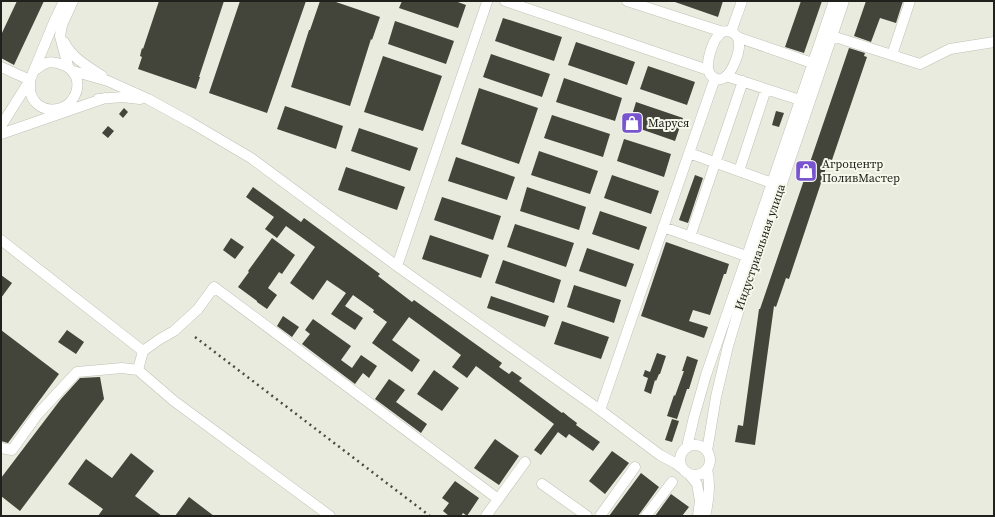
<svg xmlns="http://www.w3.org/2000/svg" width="995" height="517" viewBox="0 0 995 517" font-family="'Source Serif 4',serif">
	<rect width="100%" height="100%" fill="#e9ebde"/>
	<path fill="#43443a" d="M17,1H44L14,65L1,58V35Z
		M159,1H224L199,77H200L196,89L138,69L142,57L140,56L142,48L143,49Z
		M240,1H306L267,113L209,93Z
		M320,1H333L380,17L372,40L371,39L350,106L291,87L309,30H310Z
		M402,1H455L466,5L458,28L399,8Z
		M675,1H723L718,17L675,2Z
		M801,1H822L804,53L785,47Z
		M866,1H903L896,23L880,18L871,42L854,36Z
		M503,18L562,37L554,61L495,41Z
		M395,21L454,41L446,64L388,44Z
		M576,42L635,62L627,85L568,65Z
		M849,48L865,53L864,56L867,57L832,160L829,159L789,279L786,278L776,307L774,306L755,445L735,442L738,425L743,426L759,309H760Z
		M491,54L550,74L542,97L483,77Z
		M383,56L442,76L423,131L364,112Z
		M648,66L695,82L687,105L640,89Z
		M564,78L622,98L615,121L556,102Z
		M479,88L538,108L519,164L461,144Z
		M636,102L683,118L675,141L629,125Z
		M285,106L343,126L336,149L277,129Z
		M124,108L128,112L123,118L119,114Z
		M776,111L784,113L779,127L772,125Z
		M552,115L610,134L603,157L544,138Z
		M108,126L114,131L108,138L102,133Z
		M359,128L418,148L410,171L351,151Z
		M624,139L671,154L664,177L617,161Z
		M539,151L598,171L590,194L531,175Z
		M456,157L515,177L507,200L448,181Z
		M346,167L405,187L397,210L338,190Z
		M612,175L659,191L651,214L604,198Z
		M695,175L703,178L688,223L679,220Z
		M253,187L301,222L304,218L380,274L378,276L412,302L414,300L502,363L499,367L509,374L512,371L522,378L519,381L562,413L563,412L569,417L577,423L576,425L600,442L593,451L569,434L566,438L558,432L541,455L534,450L554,424L476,366L467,378L452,367L461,355L409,317L392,340L420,360L412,372L372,343L387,322L373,312L374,310L353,295L345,306L363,318L355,330L331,314L346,293L327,280L313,300L290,283L315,247L286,226L277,238L265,229L274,217L246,197Z
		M527,187L586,207L579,230L520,211Z
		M442,197L501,216L493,240L434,220Z
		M600,211L647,227L639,250L592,234Z
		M515,224L574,243L566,267L507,247Z
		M430,235L489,255L481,278L422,259Z
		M231,238L244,247L235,259L223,250Z
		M272,238L295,255L282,274L279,272L268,288L277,295L267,309L257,302V301L238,287L249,272L248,271Z
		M666,242L729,264L726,274H724L710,315L693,310L689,321L708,327L704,338L641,316Z
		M587,248L634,264L626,287L579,271Z
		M503,260L561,280L554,303L495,283Z
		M1,275L12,283L1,298Z
		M574,285L621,300L614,323L567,307Z
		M491,296L549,316L545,327L487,308Z
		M283,316L299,327L292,337L277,326Z
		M313,319L351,346L341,360L352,368L361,355L377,366L369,378L363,373L355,384L302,344L310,334L305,330Z
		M562,321L609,337L601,359L554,344Z
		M1,330L59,374L8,443L1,441Z
		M67,330L84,342L76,354L58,342Z
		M657,353L666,356L660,374H659L656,381L655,380L651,394L644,391L648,378L643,376L645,370L650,372Z
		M687,356L698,360L689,389H687L677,419L667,416L674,395L675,396L684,371H682Z
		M434,370L459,388L442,411L417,394Z
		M100,377L104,399L20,511L1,496V478L61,399L80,378Z
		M389,379L405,390L396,402L427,424L421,433L375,399Z
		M672,419L679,421L672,442L665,440Z
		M495,439L519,456L499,485L474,468Z
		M612,451L629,463L605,494L589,481Z
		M131,453L154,471L135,496L162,516H98L103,509L68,484L86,459L112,478Z
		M641,473L659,487L638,516H609Z
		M455,481L479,498L467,516L463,513L461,516H449L443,511L449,503L442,498Z
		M671,494L689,507L682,516H655Z
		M189,497L214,516H175Z"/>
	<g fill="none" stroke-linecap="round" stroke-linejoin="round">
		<g stroke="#bfc1b5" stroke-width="11">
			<path id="minor" d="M505,1L708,70
				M627,1L723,32
				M728,31C732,32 736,34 738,38C742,49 733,72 724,78C717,82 709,76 708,69C707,59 713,38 722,32C724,31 726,31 728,31Z
				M731,32L742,1
				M832,36L920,64L950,49L994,42
				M737,37L818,65
				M64,42C72,58 87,66 102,76
				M892,55L910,1
				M68,66L60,36L62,25L73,1
				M1,67L30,80
				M73,71L108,81L148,99L190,122L251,158L397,266L600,410L660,455L675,463L683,469
				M726,76L806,102
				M30,80C30,84 30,87 30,90C33,113 65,117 75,95C78,90 78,82 76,77C73,71 70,67 63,65C49,60 46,62 35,70
				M98,99L122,97L140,99
				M1,126L30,80L54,22L64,1
				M1,134L105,98
				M689,153L772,183
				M739,171L766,89
				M663,227L752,258
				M690,237L743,81
				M1,240L143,351
				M397,266L487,2
				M138,370L143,351L160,339L174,331L198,309L214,287L498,499
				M600,410L715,78
				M680 460a15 15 0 1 1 30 0a15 15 0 1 1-30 0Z
				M687,447L694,417L706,375L747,256L834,1
				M1,448L12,450L37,415L77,372L122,368L138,370L174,401L330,516
				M707,451L716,397L728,346L738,313L844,1
				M689,474L697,484L700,501L698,516
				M542,484L587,516
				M486,516L525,462
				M600,516L635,467
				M646,516L672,482
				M705,516C709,500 711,485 707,469"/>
		</g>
		<use href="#minor" stroke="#fff" stroke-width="10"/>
		<path stroke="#494a44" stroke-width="2.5" stroke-dasharray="2 4" stroke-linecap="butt" d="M195,337L430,516"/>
	</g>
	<defs>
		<g id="shop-square" transform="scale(1.15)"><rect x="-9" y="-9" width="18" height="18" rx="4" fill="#7855cf" stroke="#f6f8eb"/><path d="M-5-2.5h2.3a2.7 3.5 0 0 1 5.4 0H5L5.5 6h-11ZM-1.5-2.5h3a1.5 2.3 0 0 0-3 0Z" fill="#fff"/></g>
	</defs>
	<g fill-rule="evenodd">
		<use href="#shop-square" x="632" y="123"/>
		<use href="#shop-square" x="806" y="171"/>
	</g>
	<g text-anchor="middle" stroke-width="4" stroke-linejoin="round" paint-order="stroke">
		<g font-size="12" fill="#20211c" stroke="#f6f8eb" text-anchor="start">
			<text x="648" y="127">Маруся</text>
			<text x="822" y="168">Агроцентр<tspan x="822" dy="14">ПоливМастер</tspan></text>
		</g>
		<g font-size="12" fill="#20211c" stroke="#f6f8eb">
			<text transform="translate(760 247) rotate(-71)" y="4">Индустриальная улица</text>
		</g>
	</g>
	<rect width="995" height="517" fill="none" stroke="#20211c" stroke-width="4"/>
</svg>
